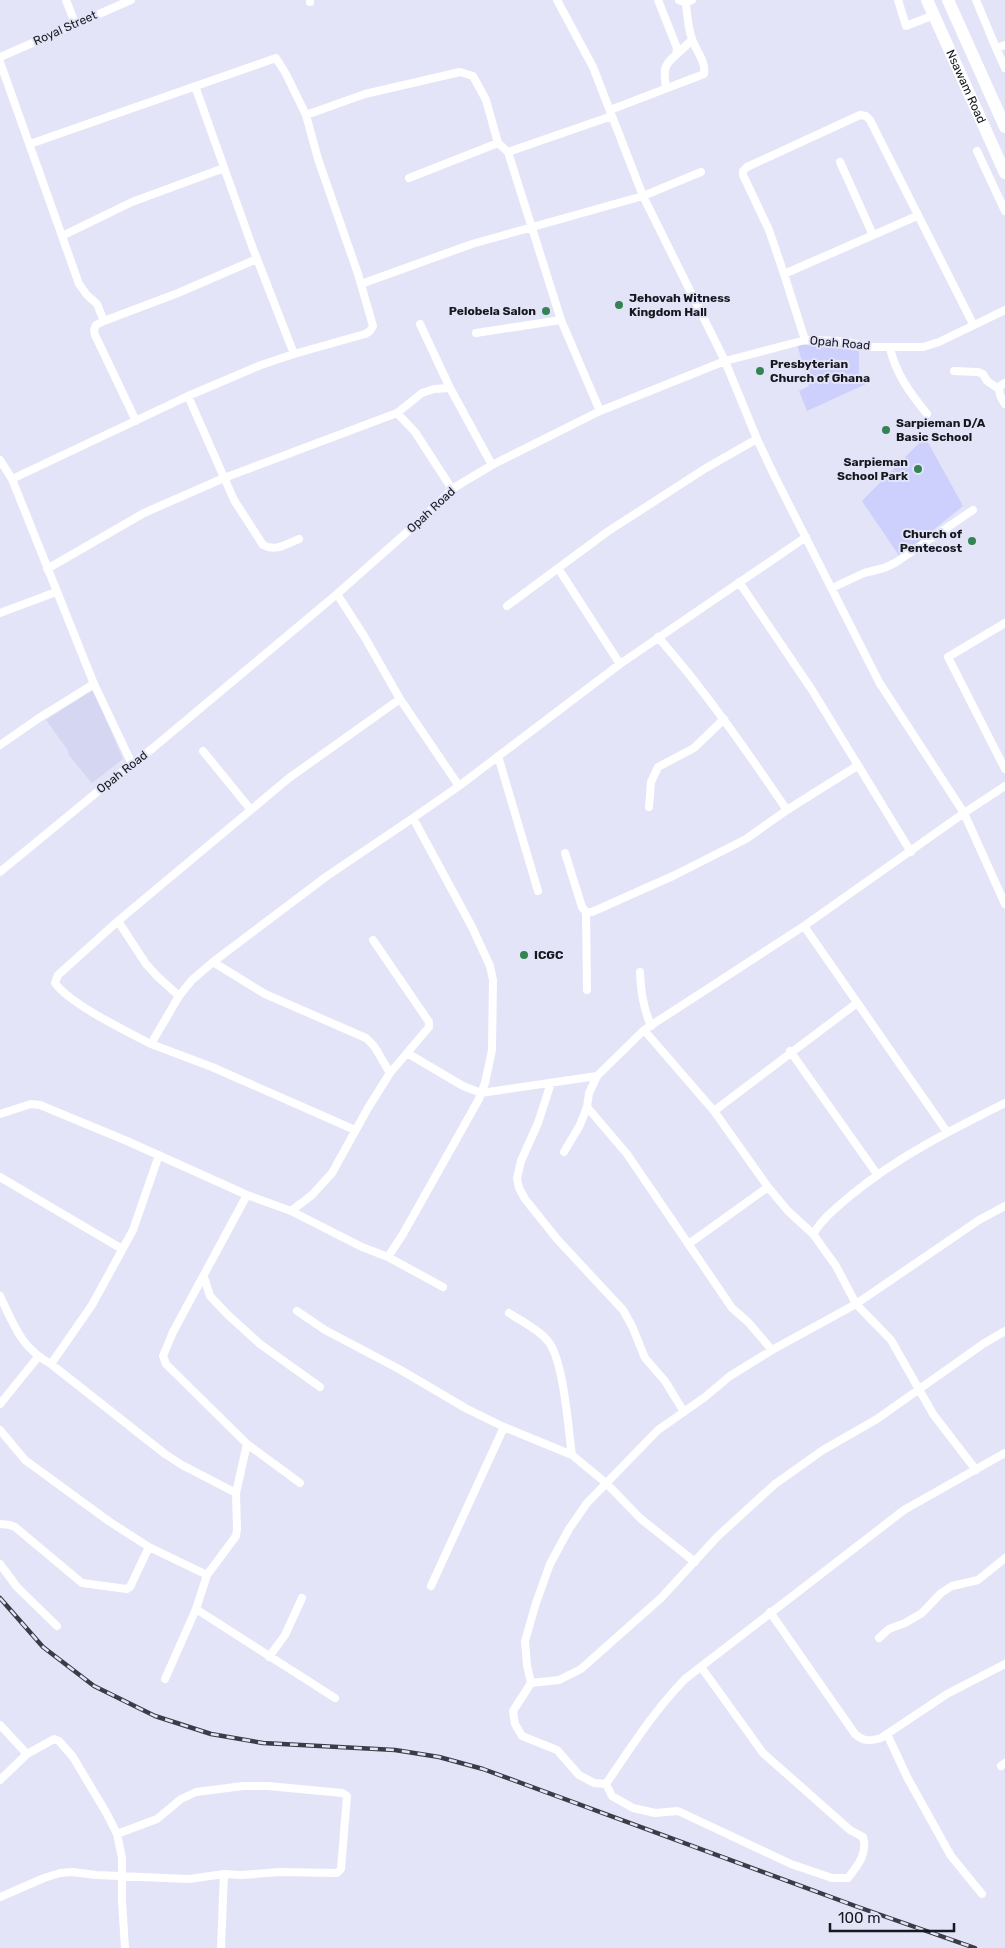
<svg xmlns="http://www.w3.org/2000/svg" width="1005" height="1948" viewBox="0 0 1005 1948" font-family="Rubik,sans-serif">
	<rect width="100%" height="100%" fill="#e3e4f8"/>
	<path fill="#d5d7f2" d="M93,690L123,759L92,783L68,754L69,752L46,720Z"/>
	<path fill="#cdd0fc" d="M797,344L859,351V377L866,384L807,411L799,391L809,386Z
		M925,437L963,506L900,557L862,501Z"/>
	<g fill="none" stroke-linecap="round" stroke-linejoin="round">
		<path stroke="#fff" stroke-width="8" d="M66,0L75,23
			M557,0L593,67L643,196L725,361L757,439L775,477L879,682L964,813L1005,904
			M658,0L677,48L676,55C662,66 664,72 666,88
			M679,0L686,3L692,0
			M898,0L906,26L934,15
			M976,0L996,48L1005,45
			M310,2V0
			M996,48L1005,68
			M676,55L692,40
			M0,57L131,0
			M0,62L62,236
			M195,86L252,246L294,354
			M610,110L704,74C706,61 696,51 692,39C688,28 687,15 686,3
			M306,115L365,94L460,72L473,76L486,100L498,143L508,152L561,320L600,411
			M977,151L1005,211
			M508,152L612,116
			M840,162L873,235
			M409,178L498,143
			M784,274L769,230L743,175V171L747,167L860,115L866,116L870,120L973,324
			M361,284L472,244L643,196L701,172
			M104,321L97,304L87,295L79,284L62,236L132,202L224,168
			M420,324L450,388L492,465
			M476,333L561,320
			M805,340L784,274L917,216
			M890,348C896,374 910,393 927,414
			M954,371L978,372L983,374L987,381L999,389
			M1005,383L1000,386C998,393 1001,398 1005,404
			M188,396L234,500L263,545C276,552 286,544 299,539
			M397,413L415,432L452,489
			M136,421L95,335L94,330L96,325L104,321L178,293L257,259
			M0,460L12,479L94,684L132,764
			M12,479L188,396L261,365L294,354L365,334L370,331L373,326L358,274L318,159L306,115L286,74L276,58L30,144
			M558,568L620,664
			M47,569L144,513L224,478L397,413L422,393L434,389L450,388
			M739,582L812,690L911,852
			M832,588L864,573L884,568L895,563L973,510
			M337,594L364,636L400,699L459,786
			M507,606L607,532L706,468L757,439
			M0,613L56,592
			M1005,623L948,657L1005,769
			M658,637C706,692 746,750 787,810
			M0,745L39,718L94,684
			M203,751L251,810
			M498,756L538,891
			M649,807L651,782L658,767L694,748L724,719
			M565,853L582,907L586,912H592L675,875L746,839L787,810L857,766
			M0,872L124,770L153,748L337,594L424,517L452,489L492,465L600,411L725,361L805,340L843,341L869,347H923L939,342L1005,310
			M586,912L587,990
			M118,921L58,975L55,983C70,1004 126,1031 151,1044
			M804,926L947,1132
			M373,940L429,1022V1027L407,1053
			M213,962L265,994L366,1038L374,1046L390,1073
			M640,972C641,992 643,1007 651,1026
			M179,996L158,977L146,964L118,921L289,778L400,699
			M644,1030L714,1111L768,1187L788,1211L813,1234L836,1266L856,1304L891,1340L933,1414L976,1470
			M790,1051L877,1174
			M551,1083L538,1123L521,1161L517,1178L519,1188L525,1199L557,1239L623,1310L632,1326L645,1358L665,1381L684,1412
			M587,1107L627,1154L732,1308L748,1322L772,1350
			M714,1111L857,1003
			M0,1114L31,1104L40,1105L127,1141L247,1195L291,1211L362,1247L388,1257L403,1234L479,1099L485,1083L492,1050L493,980L490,966L472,927L413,818L459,786L620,664L806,537
			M355,1130L212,1067L151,1044L179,996L192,980L213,962L327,876L413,818
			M564,1152L580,1125L587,1107L589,1093L597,1076L644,1030L804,926L964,813L1005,786
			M0,1177L122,1249
			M247,1195L173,1332L163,1356L166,1364L247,1444L300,1483
			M1005,1206L979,1220L856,1304L772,1350L730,1376L705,1397L658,1430L587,1503L569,1529L550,1564L536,1603L525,1641L527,1665L531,1683L559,1680L581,1669L661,1598L718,1536L775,1484L823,1450L877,1419L983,1344L1005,1331
			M291,1211L312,1195L332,1173L368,1108L390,1073L407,1053L463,1086L481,1093L597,1076
			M813,1234C823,1218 836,1208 850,1196C897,1157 951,1130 1005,1103
			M690,1243L768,1187
			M388,1257L443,1287
			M204,1277L210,1296L228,1315L260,1344L320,1387
			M0,1296C14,1325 21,1348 51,1364L165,1454L182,1465L236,1493
			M297,1311L325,1330L399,1369L467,1409L504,1427L572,1455L606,1483L641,1519L695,1562
			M509,1313C521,1321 538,1329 547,1340C564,1358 568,1429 572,1455
			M51,1364L92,1305L133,1230L159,1155
			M0,1404L38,1357
			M0,1430L25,1460L110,1522L149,1547L207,1575
			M247,1444L236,1493L237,1529L236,1536L207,1575L196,1609L335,1698
			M0,1524L10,1525L15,1527L82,1583L127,1589L130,1587L149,1547
			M0,1564L17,1587L57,1626
			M431,1586L504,1427
			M770,1612L855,1734C864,1742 870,1741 881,1738L947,1694L1005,1664
			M879,1638L889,1629L905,1623L922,1613L941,1593L952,1586L978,1580L1005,1558
			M269,1657L285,1635L302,1598
			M165,1679L196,1609
			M531,1683L513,1711L515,1724L522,1736L557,1750L579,1775L594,1783L606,1784
			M0,1725L27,1754
			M887,1734L907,1777L951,1856L982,1894
			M1001,1766L1005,1763
			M0,1780L27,1754L54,1739L59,1741L73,1757L107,1814L117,1834L122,1858V1901L125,1948
			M606,1784L612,1796L633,1808L655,1813L678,1811L791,1864L832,1878H848C858,1865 868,1853 863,1837L850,1830L763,1753L701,1667
			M606,1784C631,1747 654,1711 685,1679L904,1510L1005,1453
			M0,1897L44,1878L60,1873L72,1872L96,1875L189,1879L224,1874L242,1875L279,1872L337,1873L341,1869L347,1796L342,1793L268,1786H243L196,1792L181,1799L157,1819L117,1834
			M221,1948L224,1874"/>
		<g stroke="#fff" stroke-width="12">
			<path id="s1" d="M927,0L1005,173"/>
			<path d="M948,0L1005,127"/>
		</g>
		<g stroke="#3b3c45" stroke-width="4.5">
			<path id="rail" d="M0,1598L43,1647L94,1686L155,1716L211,1734L263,1743L395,1750L439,1757L483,1769L858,1907L975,1948"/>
		</g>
		<use href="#rail" stroke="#e3e4f8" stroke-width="2.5" stroke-dasharray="8" stroke-linecap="butt"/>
	</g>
	<g fill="#338354" stroke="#e3e4f8" stroke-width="2">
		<circle cx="619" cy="305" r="5"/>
		<circle cx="546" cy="311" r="5"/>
		<circle cx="760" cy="371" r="5"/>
		<circle cx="886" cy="430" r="5"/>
		<circle cx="918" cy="469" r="5"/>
		<circle cx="972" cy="541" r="5"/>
		<circle cx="524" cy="955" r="5"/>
	</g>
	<g text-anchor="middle" stroke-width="4" stroke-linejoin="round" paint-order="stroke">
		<g font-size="12" fill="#17181f" stroke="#e3e4f8">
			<text transform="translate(65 28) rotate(-24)" y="4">Royal Street</text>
			<text dy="4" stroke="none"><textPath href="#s1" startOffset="95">Nsawam Road</textPath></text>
			<text transform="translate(840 343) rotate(5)" y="4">Opah Road</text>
			<text transform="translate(431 510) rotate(-43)" y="4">Opah Road</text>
			<text transform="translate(122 772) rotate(-38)" y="4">Opah Road</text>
		</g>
		<g font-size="12" font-weight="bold" fill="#17181f" stroke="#e3e4f8" text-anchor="start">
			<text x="629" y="302">Jehovah Witness<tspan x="629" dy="14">Kingdom Hall</tspan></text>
			<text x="536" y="315" text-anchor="end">Pelobela Salon</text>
			<text x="770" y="368">Presbyterian<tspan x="770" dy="14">Church of Ghana</tspan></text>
			<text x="896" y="427">Sarpieman D/A<tspan x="896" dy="14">Basic School</tspan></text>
			<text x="908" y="466" text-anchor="end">Sarpieman<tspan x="908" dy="14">School Park</tspan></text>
			<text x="962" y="538" text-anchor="end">Church of<tspan x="962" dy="14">Pentecost</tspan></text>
			<text x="534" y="959">ICGC</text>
		</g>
	</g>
	<path d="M830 1923v8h124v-8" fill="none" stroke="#17181f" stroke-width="2.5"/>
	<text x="838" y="1923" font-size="15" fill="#17181f" stroke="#e3e4f8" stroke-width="4" paint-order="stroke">100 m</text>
</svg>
